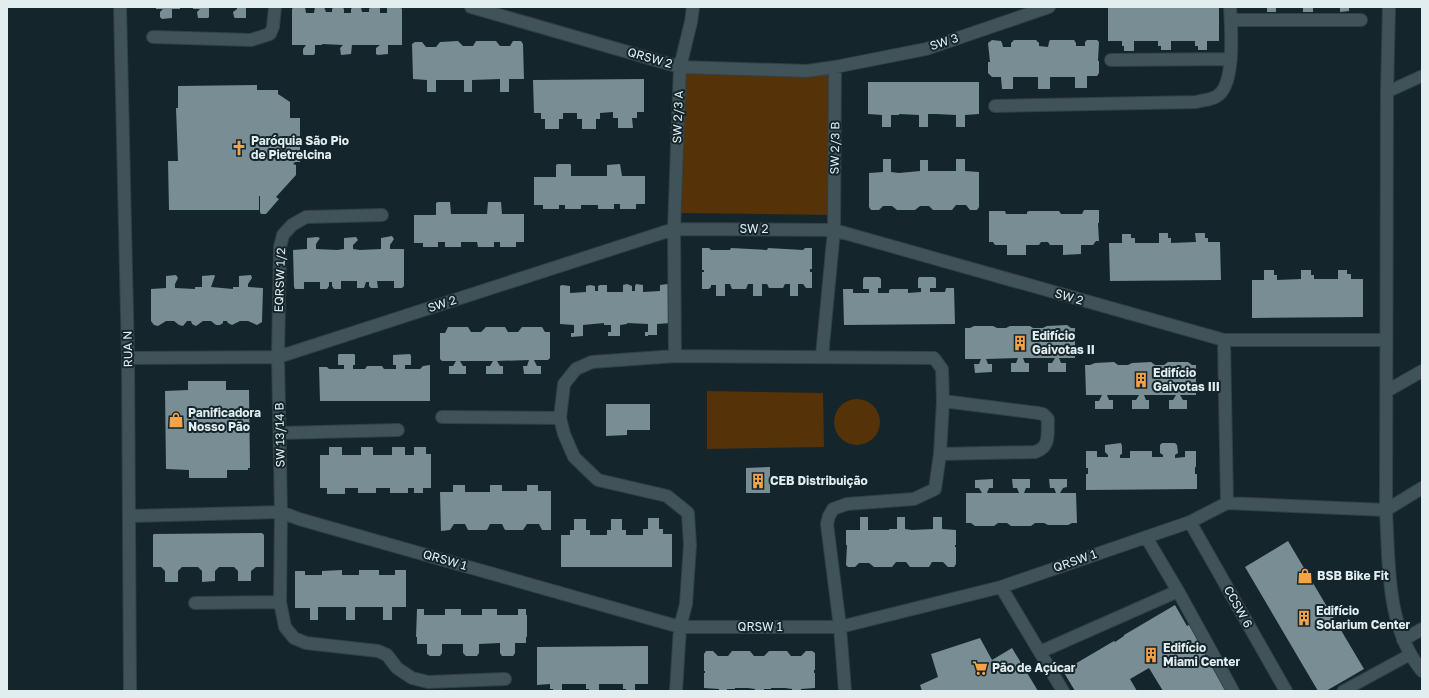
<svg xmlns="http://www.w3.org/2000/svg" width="1429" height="698" viewBox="0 0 1429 698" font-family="'Golos Text',sans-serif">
	<rect width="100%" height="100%" fill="#14262b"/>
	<path fill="#553207" d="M684,72L830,75L829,215L681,213Z
		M707,391L823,393L824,447L707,449Z
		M834 422a23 23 0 1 1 46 0a23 23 0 1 1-46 0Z"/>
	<path fill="#798d94" d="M156,7H180V9H172V18L162,19L160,17V12L163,9H156Z
		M193,7H209V17L208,18H198L197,12L200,9H193Z
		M237,7H246V18H235L234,17L233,12L237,9Z
		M294,7H305L306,13H314L315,7H324L326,12H332V9L334,7H342L344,9V13H351V9L353,7H361L362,12H369V9L371,7H378L380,8V13H387V8L390,7H400L402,9V45H388V54L378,55L376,54V48L380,45H352L351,54L341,55L340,48L343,45L322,44V45H315V53L314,55H304L303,54V49L306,45H292V9Z
		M1108,7H1219V41H1207V50H1198V46H1195V41H1171V50H1161V46H1158V41H1134V51H1124V46H1122V41H1108Z
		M1267,7H1276V12H1267Z
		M1303,7H1313V12H1303Z
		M1340,7H1349V11L1340,12Z
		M992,40L1001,41L1002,43L1003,47H1011V43L1014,40H1036L1039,43V46L1048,47L1049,42L1050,40H1074L1076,43V46H1085V42L1087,40H1097L1099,42L1098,61H1099V73L1097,76H1087V88H1075V77H1050V89H1038V77H1013V89H1002L1001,77H992L988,73V62H990L988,43Z
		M458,41L463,46H473L476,41H496L500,46H510L513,41H521L523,44L524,79H509V92H500V79L472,80V92H464V80H436V92H427V80L413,79L412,44L415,42H422L426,47H436L440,42Z
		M644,79V112H637V118H632L633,128H618V118H613V112L600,113V119H596V129H582V119H577V113H563V119H559V129H545V119H541V113H534L533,80Z
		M868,82H979V114L965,115V127H956V115L936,114H928V127H919V115L899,114V115H891V127H882V115L868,114Z
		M257,85V90H278V94L290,102V118H300V162H295L293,164L296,165V175L276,197L279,199L266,214H261L260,212V196H259V210H169L168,161H178L176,108H178V86Z
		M883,159H891V172L899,173L920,171V160H928V171H956V159H965V171L979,172V207L977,210H970L966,205H956L952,210H933L929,206H920L915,210H897L892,206H883L879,210H871L869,207V173L883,172Z
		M558,164H570L571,165V176H607V165L620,164L622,176H645V204H636V209H620V204H614V209H598V205H581V209H565V205H559V209H543V205H534V177H556V165Z
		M438,202H450L451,214H487L488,202H501L502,214H524V242H516V247H500V242H494V247H478L477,242H461V247H445V242H438V247H423V243H414V215H436V203Z
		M1084,210H1099V223H1098L1099,241H1096L1093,245H1081V254L1063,255V245H1050L1048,242H1041L1039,245H1026V255H1007V245H995L993,242H989V211H1005L1006,214H1027V212L1029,211H1059L1061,214H1082Z
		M1159,233H1168V238H1171V243L1196,242L1195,233H1205V238H1208V242H1220L1221,280L1110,281L1109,243H1122V234H1131V238H1135V243H1159Z
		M392,236L394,239L390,245V249H404V286L402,288H394V281H377L378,288H371L369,286V282H366L364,288H357V281H341V289H334L332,286V282H329V286L327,289H320V282H304V289H295L294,287L293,250L307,249V238L317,237L320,238L316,244V249L337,250L344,249V238L356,237L358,240L353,245V249L360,250L381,249V238Z
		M702,248H709L711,250H730L731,248L767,250L768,248L803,250L805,248H812V269H810V272H812V288H806L803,284H798V296H790V284H785L783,288H769L767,284H762V296H753V284H748L746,289H732L730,284H725V296H716V285H711V287L709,289H702V272H704V270H702Z
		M1264,270H1274V275H1277V280L1301,279V270H1311V275H1314V279H1338V270H1347V274H1351V279H1363V317L1252,318V280H1264Z
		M176,275L178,278L175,284V288L195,289V287H202V276L214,275L215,276L211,287L233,289V287H239V276L251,275L252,278L248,284V287L263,288L262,322L257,325L248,321H240L232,325L228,323L227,321H223V323L220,325H216L211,321H203L196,326L192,324L191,321H187L183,326L179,325L174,321H166L158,326L154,325L151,321V289L166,288V276Z
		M864,277H879L881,279V288H878V293H889V290L891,289H908V293L921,292V288H918V279L919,277H934L936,278V288H930V292H945L946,288H954L955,324L844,325L843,289H853V293H869V289H863V279Z
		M627,284L632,286V291H635V286L636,284L643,285V292L660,291V285L668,284L671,286V323L657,324V335H648V336H645V332H648V324L627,323V324L620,325V336H608V332H611V325H604V323L583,325V336L571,337V333H574V325L560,324V286L562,285L570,286V293L586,292V286L590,285L595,286V291H598V286L600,285H607V292H623V285Z
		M1067,325L1071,328H1075V358H1059L1061,363H1066V372H1048V363H1052L1055,358H1023L1025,363H1029V372H1011V363H1016L1018,358L986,359L988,364H992V372L975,373L974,364H979L981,359H965V328H970L974,326H993L997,328H1006L1010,326H1030L1033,328H1043L1047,326Z
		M448,327H468L471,332H481L486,327H505L508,332H518L522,327H542L545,332H550V358L548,360H534L537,366H541V374H524L523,366H527L529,360L497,361L500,366H503V374H486V366H490L493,361H460L463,366H466V374H449V366H453L456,361H442L440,359V333H445Z
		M339,354H354L355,355V365H353V369H365L367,366H382L384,369H396V365H393V355L410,354L411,356V365H405V369H420L423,366L430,365V401H320L319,367H327L329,369H344V365H338V355Z
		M1114,362L1118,365H1128L1132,363L1151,362L1155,365H1164L1168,362H1188L1192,365H1196V395H1180L1183,400H1187V409H1169V400H1173L1176,395H1144L1146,400H1149V409H1132V400H1136L1139,395H1107L1109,400H1113V409H1095V401H1099L1102,395H1086L1085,365H1090L1095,363Z
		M188,381H226V390H249L250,468H248V470H227V478H189V470L166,469L165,391L188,390Z
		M606,404H650V430H627V435L606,436Z
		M1121,443L1122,446V454L1120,455V458H1130V451H1152V457H1163V455L1160,453V445L1162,443H1175L1177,445L1178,453L1175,455V458L1185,457V451H1196V467H1195V474H1197V489L1086,490V474H1088V468H1086V451H1097V457H1108V455L1105,452V445Z
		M329,447H342V455H361V447H373V455H392V447H405V455H414V447H426V454H431V488H423V493H414V488H408V493H390V488H376V493H358V488H345V494H327V488H320V455H329Z
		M770,467V493H746V468Z
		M993,479V488H989L987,493H1019L1017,488H1013L1012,479H1030V488H1026L1024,493H1056L1054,488H1050L1049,479H1067V487L1063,488L1060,493H1076L1077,523H1072L1068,525H1048L1044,523H1035L1031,526H1011L1007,523H998L994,526H975L971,523H966V493H982L979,488H975V480Z
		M453,485H465V492H490V485H502V491H527V485H538V491H551V530H542L539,524H527L523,530H505L502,524H490L487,530H468L465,524H454L450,530L441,531L440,492H453Z
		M860,517H868V530H889V529H897V517H905V529L912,530L933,529V517H942V529L956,530V545H955V547H956V564L954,567H948L943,562H932L929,567H910L906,562H896L892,567H874L869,563H859L855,567H848L846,565L847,545H846V530H860Z
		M648,518H659V529H663V534H672V567H561V535H570V530H574V519H586V530H590V535H607V530H611V519H622V530H626V535H643V529H648Z
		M262,533L264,535V567H256L251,571V581H238V571L234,567H219L215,571V581L202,582V571L198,567H182L178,571V582H165V571L161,567H153V535L154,534Z
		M1288,541L1364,669L1326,691H1318L1245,567Z
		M342,570V575H359V570H379V575H395V570H406V607H392V620H383V607H355V620H346V607H318V620H310V608H295V571H305V575H322V571Z
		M1175,605L1187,626L1192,623L1233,691H1163L1149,668L1130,679L1137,691H1075L1063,671L1114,641L1115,642L1124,636V635Z
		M417,609H424V615H445V609H461V615H482V609H497V615H518V609H526V615H527V637H526V643H515V653L513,656H502L500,653V643L479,644V653L477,656H466L463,653V644H442V653L440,656H430L427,654V644H417V637H416Z
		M980,638L992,660L1012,648L1038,691H922L920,685L938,677L931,654Z
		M648,646V684H635V691H626V689H623V684H599V691H589V689H586V684H562V691H553V689H550V684L537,685V647Z
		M706,651H713L718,656H728L732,651H750L754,656H764L769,651H787L791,656H801L806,651H812L815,653V670H814V673H815V688L801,689V691H792V689L785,688H771V689H764V691H755V689L748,688H735V689H727V691H719V689L704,688V673H705V671H704V654Z"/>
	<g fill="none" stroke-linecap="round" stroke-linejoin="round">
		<g stroke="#324044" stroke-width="13">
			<path id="lane" d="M1387,92L1422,76
				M1343,691L1411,654"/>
		</g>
		<g stroke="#324044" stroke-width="14">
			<path id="street" d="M120,7L128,358L130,691
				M471,7L680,67L807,71L835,67L926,49L1049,7
				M1389,7L1387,92L1386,510C1389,564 1386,627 1422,671
				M1231,20H1361
				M153,37L251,40L270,34L273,27L275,7
				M1111,60L1231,59
				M995,106L1196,102C1203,100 1212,100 1217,96C1236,85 1231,26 1230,7
				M1224,340L1227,503
				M675,356L674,229L680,67L691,22L693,7
				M822,356L834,230L835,67
				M128,358L278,357L674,229L834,230L1224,340H1385
				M1387,391L1422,371
				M442,417L560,418
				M280,433L398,430
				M940,454L1035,452C1051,447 1047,434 1048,419L1043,414L1038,413L943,401
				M130,516L281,512L299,519L680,627H840L1001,587L1190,522L1227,503L1386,510L1422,488
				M1190,522L1286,691
				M1146,537L1178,591L1233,691
				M1001,587L1063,691
				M280,602L285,627L294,638L306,643L378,651L387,655L397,668L412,678L428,682L505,679
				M195,603L280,602L281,512L278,357L280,247L283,235L292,225L306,217L382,215
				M1403,640L1422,629
				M1040,652L1178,591
				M676,691L680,627L686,604L690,545L688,513L667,496L598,480L574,457L564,434L560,418L564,384L576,369L592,362L675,356L934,358L942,369L943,401L940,454L935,489L914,499L847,504L833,509L829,516L827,524L840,627L845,691"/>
		</g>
		<use href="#lane" stroke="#405359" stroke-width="11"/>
		<use href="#street" stroke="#405359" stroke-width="12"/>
	</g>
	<defs>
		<g id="church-bare" transform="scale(1.2)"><path d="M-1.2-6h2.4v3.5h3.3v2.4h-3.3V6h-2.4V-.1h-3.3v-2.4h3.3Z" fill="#f6a247" stroke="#14262b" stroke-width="2.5" paint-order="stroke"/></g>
		<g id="building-bare" transform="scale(1.2)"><path d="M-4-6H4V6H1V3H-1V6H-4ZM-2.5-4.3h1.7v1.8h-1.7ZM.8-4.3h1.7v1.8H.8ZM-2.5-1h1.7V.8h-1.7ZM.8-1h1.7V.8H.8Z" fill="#f6a247" stroke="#14262b" stroke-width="2.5" paint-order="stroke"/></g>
		<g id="shop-bare" transform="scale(1.2)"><path d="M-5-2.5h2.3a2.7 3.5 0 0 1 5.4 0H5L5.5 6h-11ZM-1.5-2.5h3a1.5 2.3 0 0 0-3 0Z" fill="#f6a247" stroke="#14262b" stroke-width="2.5" paint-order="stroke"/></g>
		<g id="supermarket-bare" transform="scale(1.2)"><path d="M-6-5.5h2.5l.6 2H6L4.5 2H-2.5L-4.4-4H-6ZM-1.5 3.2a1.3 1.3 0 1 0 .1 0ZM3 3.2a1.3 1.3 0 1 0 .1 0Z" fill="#f6a247" stroke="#14262b" stroke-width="2.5" paint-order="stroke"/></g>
	</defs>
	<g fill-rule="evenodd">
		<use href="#church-bare" x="239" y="148"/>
		<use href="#building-bare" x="1020" y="343"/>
		<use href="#building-bare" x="1141" y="380"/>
		<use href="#shop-bare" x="176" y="420"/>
		<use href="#building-bare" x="758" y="481"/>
		<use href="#shop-bare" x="1305" y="576"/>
		<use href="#building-bare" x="1304" y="618"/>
		<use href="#building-bare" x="1151" y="655"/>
		<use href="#supermarket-bare" x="980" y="668"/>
	</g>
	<g text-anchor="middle" stroke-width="4" stroke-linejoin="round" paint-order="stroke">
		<g font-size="12" fill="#e2edf0" stroke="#14262b">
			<text transform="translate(944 42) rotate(-18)" y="4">SW 3</text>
			<text transform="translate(650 58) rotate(16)" y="4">QRSW 2</text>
			<text transform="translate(678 117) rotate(-88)" y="4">SW 2/3 A</text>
			<text transform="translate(835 148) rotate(-89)" y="4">SW 2/3 B</text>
			<text x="754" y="233">SW 2</text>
			<text transform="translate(280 280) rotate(-88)" y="4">EQRSW 1/2</text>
			<text transform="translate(1069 297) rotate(16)" y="4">SW 2</text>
			<text transform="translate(442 304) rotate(-18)" y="4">SW 2</text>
			<text transform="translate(128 349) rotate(-91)" y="4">RUA N</text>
			<text transform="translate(280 435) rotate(-91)" y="4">SW 13/14 B</text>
			<text transform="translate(445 560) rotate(16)" y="4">QRSW 1</text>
			<text transform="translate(1075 561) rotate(-19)" y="4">QRSW 1</text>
			<text transform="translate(1238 607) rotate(61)" y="4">CCSW 6</text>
			<text x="760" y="631">QRSW 1</text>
		</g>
		<g font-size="12" font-weight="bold" fill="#e2edf0" stroke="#14262b" text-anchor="start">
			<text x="251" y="145">Paróquia São Pio<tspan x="251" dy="14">de Pietrelcina</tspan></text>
			<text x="1032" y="340">Edifício<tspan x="1032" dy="14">Gaivotas II</tspan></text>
			<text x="1153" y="377">Edifício<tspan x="1153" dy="14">Gaivotas III</tspan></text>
			<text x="188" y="417">Panificadora<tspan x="188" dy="14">Nosso Pão</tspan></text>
			<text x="770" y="485">CEB Distribuição</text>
			<text x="1317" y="580">BSB Bike Fit</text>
			<text x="1316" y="615">Edifício<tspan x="1316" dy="14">Solarium Center</tspan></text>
			<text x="1163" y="652">Edifício<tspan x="1163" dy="14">Miami Center</tspan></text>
			<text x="992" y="672">Pão de Açúcar</text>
		</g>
	</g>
	<rect width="1429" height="698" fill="none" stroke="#e2edf0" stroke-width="16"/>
</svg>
